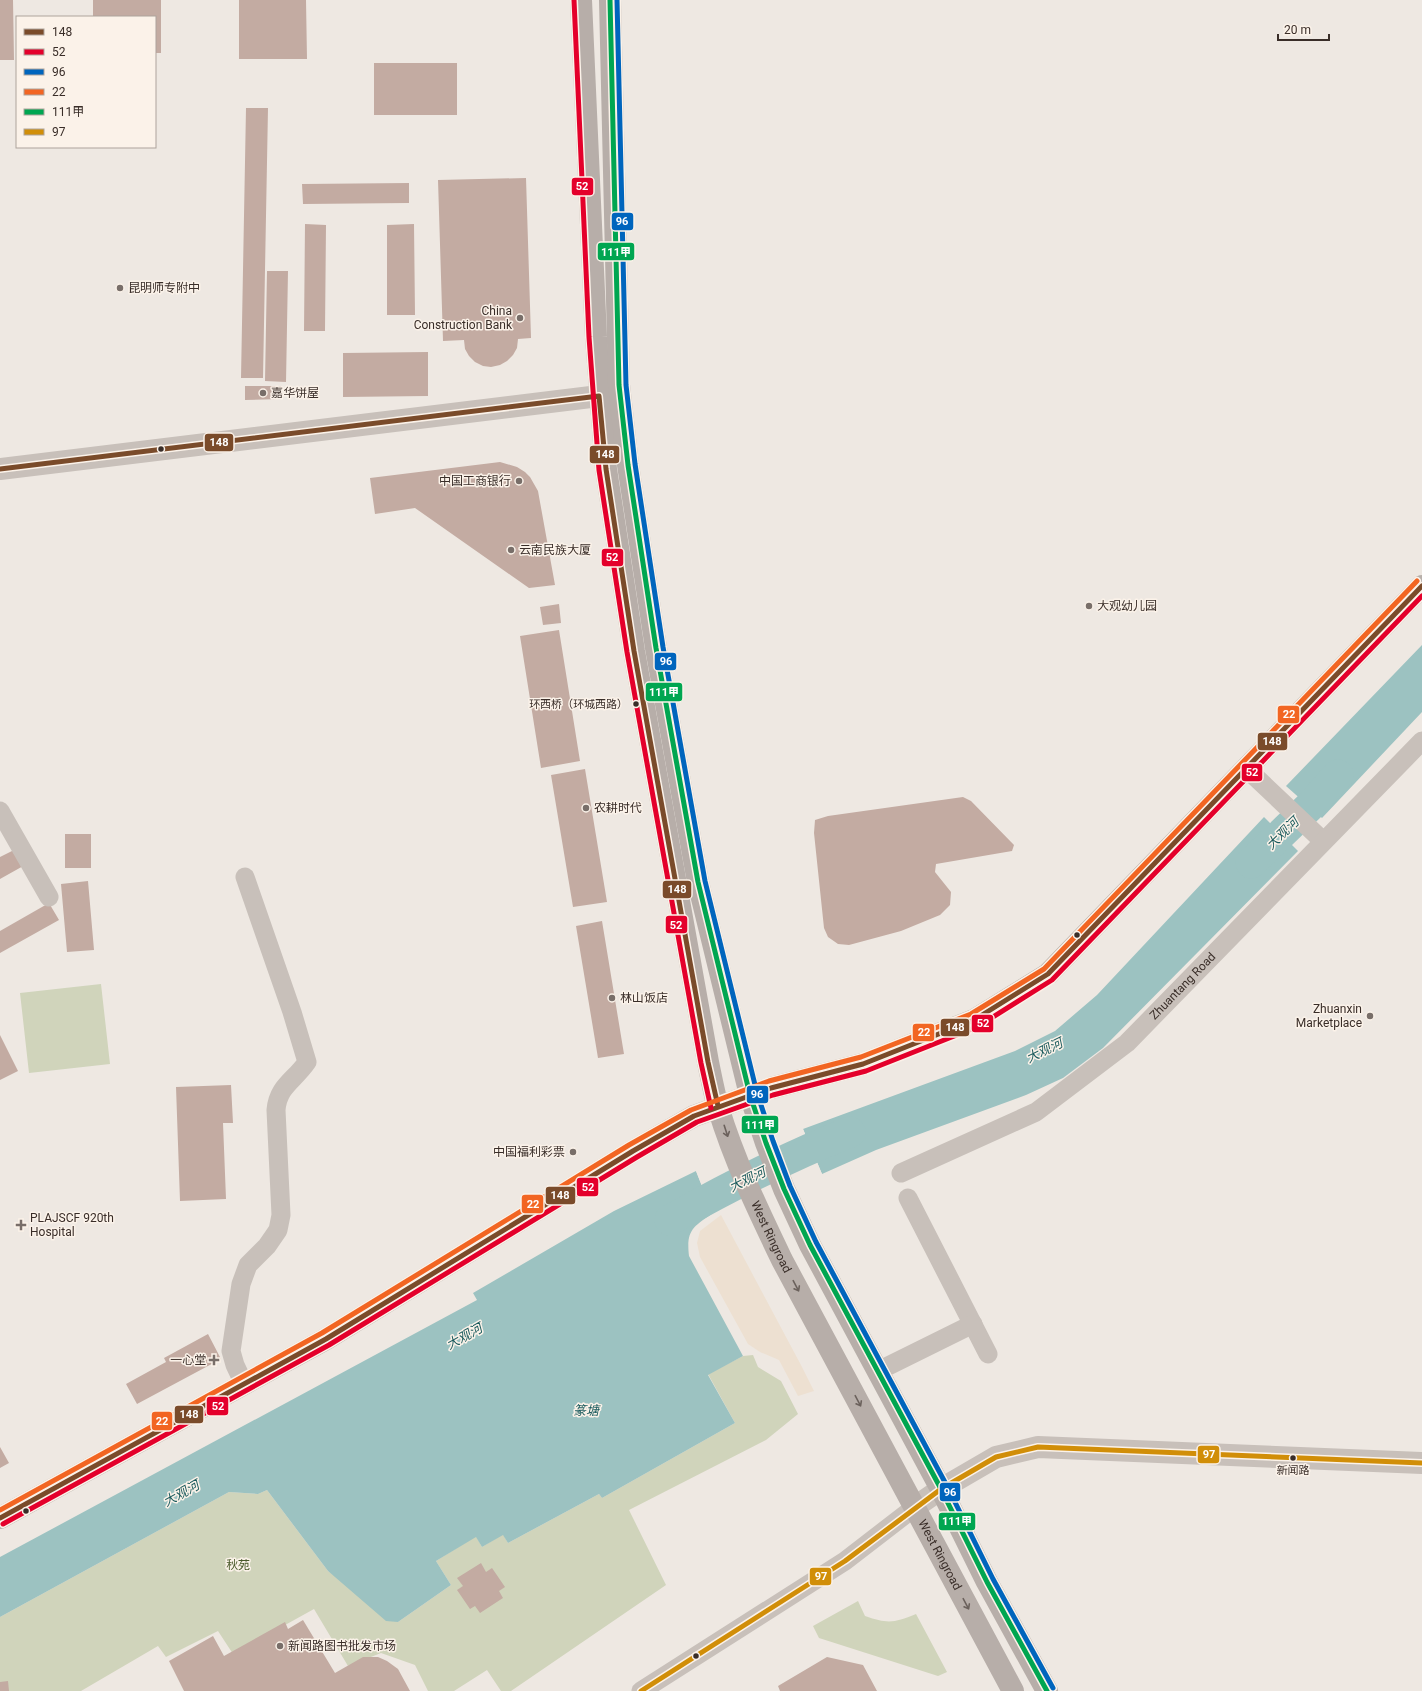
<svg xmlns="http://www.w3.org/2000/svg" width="1422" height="1691" viewBox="0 0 1422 1691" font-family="Roboto,'Noto Sans SC',sans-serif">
	<rect width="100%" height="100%" fill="#eee8e2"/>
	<path fill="#d0d4bb" d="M101,984L110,1064L29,1073L20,993Z
		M753,1355L758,1367L781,1381L798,1414L766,1440L629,1510L666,1585L511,1691H501L487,1670L454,1691H428L415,1665L381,1653L348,1666L314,1609L233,1654L218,1631L166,1657L158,1646L81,1691H0V1617L229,1492L258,1494L267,1490L328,1571L398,1622L451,1585L436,1561L476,1536L482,1547L503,1534L508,1543L599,1494L602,1498L735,1423L708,1374L743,1356Z
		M858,1601L865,1616C888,1624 894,1623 916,1614L947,1672L938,1676L819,1638L813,1626Z"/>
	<path fill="#ede0d1" d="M721,1215L802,1367L814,1391L798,1396L779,1360L760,1352L748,1344L700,1257L697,1243L700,1231Z"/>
	<path fill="#9cc2c1" d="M1422,645V712L1322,818L1286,786Z
		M1264,817L1298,851L1103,1048L1063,1078L1026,1095L876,1150L822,1174L803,1129L1015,1051L1055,1031L1097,995Z
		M696,1171L713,1213C693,1227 686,1230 689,1256L743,1356L708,1375L735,1423L602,1498L599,1494L508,1543L503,1535L482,1547L476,1537L436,1561L451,1585L398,1622L386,1621L328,1571L267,1490L258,1494L229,1492L0,1617V1557L477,1300L473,1293L614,1211Z"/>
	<path fill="#eee8e2" d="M801,1129H803L822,1174H821Z
		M698,1170L715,1212L713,1215L696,1171Z"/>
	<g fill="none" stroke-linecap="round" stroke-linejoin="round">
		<path stroke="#9cc2c1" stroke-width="31" d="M1251,863L1310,806L1338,775
			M670,1220C728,1187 788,1157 850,1132"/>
	</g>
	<path fill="#c3aba2" d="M0,0H13L14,60H0Z
		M93,0H161V53H155V17H93Z
		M239,0H306L307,59H239Z
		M374,63H457V115H374Z
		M246,108H268L263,378H241Z
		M526,178L531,338L518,339L517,348L513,355L507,361L500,365L491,367L483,366L475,362L469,356L465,349L464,340L443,341L438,180Z
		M409,183V203L303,204L302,184Z
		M305,224L326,225L325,331H304Z
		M414,224L415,315H387V225Z
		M267,271H288L286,382L265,381Z
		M428,352V396L343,397V353Z
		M245,386H281V399L245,400Z
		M500,462L517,467L525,472L530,477L538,491L555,585L529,588L415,508L375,514L370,478Z
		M559,604L561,623L543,625L540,607Z
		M559,630L580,761L541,768L520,636Z
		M585,769L607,902L573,907L551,775Z
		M963,797L971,801L1014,845L1012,851L936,864L935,872L951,892L950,905L940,915L901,931L849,945L838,944L828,937L824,928L814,833L815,820L828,816Z
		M65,834H91V868H65Z
		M16,849L25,865L0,879V857Z
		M88,881L94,950L67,952L61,884Z
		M49,903L59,920L0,953V931Z
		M602,921L624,1054L598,1058L576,926Z
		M0,1035L18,1071L0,1080Z
		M231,1085L233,1123H223L226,1199L180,1201L176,1087Z
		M208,1334L221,1359L137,1404L126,1384L166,1362L164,1358Z
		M0,1447L9,1463L0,1468Z
		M481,1563L486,1572L492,1568L505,1587L499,1591L503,1598L480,1613L475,1606L470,1609L457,1590L463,1586L457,1578Z
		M303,1620L335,1673L363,1657H378L387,1661L398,1669L410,1691H184L169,1661L213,1636L224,1656L285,1622L288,1629Z
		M827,1657L863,1665L877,1691H780L778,1686Z
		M8,1681L9,1691H0V1682Z"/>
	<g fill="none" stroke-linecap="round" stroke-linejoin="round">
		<g stroke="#c8c0ba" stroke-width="19">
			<path d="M1247,769L1323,841"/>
			<path d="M0,811L49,897"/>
			<path id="s1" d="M901,1173L1036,1112L1127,1043L1422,741"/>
			<path d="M908,1198L988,1354"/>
			<path d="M878,1371L973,1324"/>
			<path d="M244,1384L235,1365L231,1351L241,1284L248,1265L267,1246L278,1230L281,1215L276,1110C278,1086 294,1081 307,1062L292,1012L245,877"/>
			<path d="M641,1691L845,1561L915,1507"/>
		</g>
		<path stroke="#c8c0ba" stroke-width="22" d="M0,469L599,396
			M915,1507L941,1489L996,1457L1038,1447L1422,1463"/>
		<path stroke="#b8b0ab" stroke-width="22" d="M0,1518L326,1339L633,1151L694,1116L771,1088L863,1064L974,1020L1048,974L1422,586"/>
		<g stroke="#b7aea9" stroke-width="22">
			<path id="s2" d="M581,0L596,337L606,469L634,651L708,1062C711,1077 714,1092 718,1107C734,1160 758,1210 782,1260L1013,1691"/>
			<path d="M610,0L619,385L628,465L656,648L698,882L750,1095L766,1143L784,1189L810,1245L941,1489L987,1582L1047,1691"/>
		</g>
		<g stroke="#fbf2e9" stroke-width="8">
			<path id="bus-1" d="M0,469L599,396L606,469L634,651L708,1062L718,1106
				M0,1518L326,1339L633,1151L694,1116L771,1088L863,1064L974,1020L1048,974L1422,586"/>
		</g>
		<g stroke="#fbf2e9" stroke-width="8">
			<path id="bus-2" d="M574,0L589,337L599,470L627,652L701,1063L711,1108
				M3,1524L329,1345L637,1157L697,1122L773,1095L866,1071L977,1027L1052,980L1422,596"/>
		</g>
		<g stroke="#fbf2e9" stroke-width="8">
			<path id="bus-3" d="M617,0L626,385L635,464L663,647L705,881L757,1093L773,1141L790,1186L816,1242L947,1486L993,1579L1053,1688"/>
		</g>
		<g stroke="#fbf2e9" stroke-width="8">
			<path id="bus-4" d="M0,1510L322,1333L629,1145L691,1110L769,1081L861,1057L971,1014L1044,969L1417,581"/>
		</g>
		<g stroke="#fbf2e9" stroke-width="8">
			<path id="bus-5" d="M610,0L619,385L628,465L656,648L698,882L750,1095L766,1143L784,1189L810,1245L941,1489L987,1582L1047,1691"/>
		</g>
		<g stroke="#fbf2e9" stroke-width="8">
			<path id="bus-6" d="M641,1691L845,1561L941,1489L996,1457L1038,1447L1422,1463"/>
		</g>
		<use href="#bus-1" stroke="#7a4b2a" stroke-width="5"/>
		<use href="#bus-2" stroke="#e4002b" stroke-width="5"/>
		<use href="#bus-3" stroke="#0065bd" stroke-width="5"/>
		<use href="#bus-4" stroke="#f26522" stroke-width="5"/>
		<use href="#bus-5" stroke="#00a651" stroke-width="5"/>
		<use href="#bus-6" stroke="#d18e08" stroke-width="5"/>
	</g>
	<defs><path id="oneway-shaft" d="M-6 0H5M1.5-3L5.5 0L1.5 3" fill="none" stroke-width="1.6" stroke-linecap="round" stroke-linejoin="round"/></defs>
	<g stroke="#6b615c">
		<use href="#oneway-shaft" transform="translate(726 1131) rotate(72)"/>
		<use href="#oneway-shaft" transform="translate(796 1286) rotate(62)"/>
		<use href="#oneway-shaft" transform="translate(858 1401) rotate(62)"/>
		<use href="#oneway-shaft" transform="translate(966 1604) rotate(62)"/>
	</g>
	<g fill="#786e69" stroke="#fbf2e9" stroke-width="1.5">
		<circle cx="120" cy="288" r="4"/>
		<circle cx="520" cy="318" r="4"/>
		<circle cx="263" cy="393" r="4"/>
		<circle cx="519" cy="481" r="4"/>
		<circle cx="511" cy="550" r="4"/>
		<circle cx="1089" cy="606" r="4"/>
		<circle cx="586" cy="808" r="4"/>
		<circle cx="612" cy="998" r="4"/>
		<circle cx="1370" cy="1016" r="4"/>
		<circle cx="573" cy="1152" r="4"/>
		<path d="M19 1219h4v4h4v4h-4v4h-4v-4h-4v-4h4z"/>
		<path d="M212 1354h4v4h4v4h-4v4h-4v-4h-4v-4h4z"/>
		<circle cx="280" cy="1646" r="4"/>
	</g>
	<g fill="#392d28" stroke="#fbf2e9" stroke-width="1.5">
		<circle cx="161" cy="449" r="3.5"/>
		<circle cx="636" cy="704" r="3.5"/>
		<circle cx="1077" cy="935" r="3.5"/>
		<circle cx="1293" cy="1458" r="3.5"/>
		<circle cx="26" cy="1511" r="3.5"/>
		<circle cx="696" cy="1656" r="3.5"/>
	</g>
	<g text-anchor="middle" stroke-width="3" stroke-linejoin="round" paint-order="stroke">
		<g font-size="11" fill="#392d28" stroke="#fbf2e9" text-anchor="end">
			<text x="628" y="708">环西桥（环城西路）</text>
			<text x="1293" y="1474" text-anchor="middle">新闻路</text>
		</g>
		<g font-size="12" fill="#392d28" stroke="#fbf2e9" text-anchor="start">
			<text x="128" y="292">昆明师专附中</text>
			<text x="512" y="315" text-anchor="end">China<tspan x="512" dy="14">Construction Bank</tspan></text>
			<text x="271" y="397">嘉华饼屋</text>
			<text x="511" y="485" text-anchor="end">中国工商银行</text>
			<text x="519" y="554">云南民族大厦</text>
			<text x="1097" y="610">大观幼儿园</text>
			<text x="594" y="812">农耕时代</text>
			<text x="620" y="1002">林山饭店</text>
			<text x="1362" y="1013" text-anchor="end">Zhuanxin<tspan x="1362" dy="14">Marketplace</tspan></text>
			<text x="565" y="1156" text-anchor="end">中国福利彩票</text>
			<text x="30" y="1222">PLAJSCF 920th<tspan x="30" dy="14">Hospital</tspan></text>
			<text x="206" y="1364" text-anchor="end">一心堂</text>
			<text x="288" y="1650">新闻路图书批发市场</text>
		</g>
		<g font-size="12" fill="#392d28" stroke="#fbf2e9">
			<text dy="4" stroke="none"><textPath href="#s1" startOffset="342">Zhuantang Road</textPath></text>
			<text dy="4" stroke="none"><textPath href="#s2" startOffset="1258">West Ringroad</textPath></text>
			<text dy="4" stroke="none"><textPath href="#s2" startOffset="1618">West Ringroad</textPath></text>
		</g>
		<g font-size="12" fill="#49592a" stroke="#fbf2e9">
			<text x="238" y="1569">秋苑</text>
		</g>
		<g font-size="13" font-style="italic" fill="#1b5b5d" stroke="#fbf2e9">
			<text transform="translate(1282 833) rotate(-44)" y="5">大观河</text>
			<text transform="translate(1044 1050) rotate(-26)" y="5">大观河</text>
			<text transform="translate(747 1179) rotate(-26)" y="5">大观河</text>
			<text transform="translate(464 1336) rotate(-29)" y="5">大观河</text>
			<text x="586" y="1415">篆塘</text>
			<text transform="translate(181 1493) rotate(-29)" y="5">大观河</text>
		</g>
	</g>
	<g stroke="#fbf2e9" stroke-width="1.5">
		<rect x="571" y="177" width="23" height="19" rx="4" fill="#e4002b"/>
		<rect x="611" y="212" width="23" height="19" rx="4" fill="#0065bd"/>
		<rect x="597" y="242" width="38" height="19" rx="4" fill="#00a651"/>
		<rect x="204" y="433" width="30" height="19" rx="4" fill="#7a4b2a"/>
		<rect x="589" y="445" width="31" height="19" rx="4" fill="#7a4b2a"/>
		<rect x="601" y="548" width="23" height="19" rx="4" fill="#e4002b"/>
		<rect x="654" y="652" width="23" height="19" rx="4" fill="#0065bd"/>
		<rect x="645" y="682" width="38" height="20" rx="4" fill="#00a651"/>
		<rect x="1277" y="705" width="23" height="19" rx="4" fill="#f26522"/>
		<rect x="1257" y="732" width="31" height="19" rx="4" fill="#7a4b2a"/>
		<rect x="1241" y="763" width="22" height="19" rx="4" fill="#e4002b"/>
		<rect x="662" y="880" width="30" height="19" rx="4" fill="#7a4b2a"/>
		<rect x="665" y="915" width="23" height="19" rx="4" fill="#e4002b"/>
		<rect x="971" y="1014" width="23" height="19" rx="4" fill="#e4002b"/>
		<rect x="940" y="1018" width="30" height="19" rx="4" fill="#7a4b2a"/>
		<rect x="912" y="1023" width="23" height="19" rx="4" fill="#f26522"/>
		<rect x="746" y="1085" width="23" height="19" rx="4" fill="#0065bd"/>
		<rect x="741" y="1115" width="38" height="19" rx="4" fill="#00a651"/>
		<rect x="576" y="1177" width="23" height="20" rx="4" fill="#e4002b"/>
		<rect x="545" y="1186" width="31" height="19" rx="4" fill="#7a4b2a"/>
		<rect x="521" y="1194" width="23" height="20" rx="4" fill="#f26522"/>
		<rect x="206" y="1396" width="23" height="20" rx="4" fill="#e4002b"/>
		<rect x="174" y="1405" width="30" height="19" rx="4" fill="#7a4b2a"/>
		<rect x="151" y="1411" width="22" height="20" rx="4" fill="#f26522"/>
		<rect x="1197" y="1445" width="23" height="19" rx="4" fill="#d18e08"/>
		<rect x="939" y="1482" width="22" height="20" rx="4" fill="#0065bd"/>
		<rect x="938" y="1512" width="38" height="19" rx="4" fill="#00a651"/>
		<rect x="809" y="1567" width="23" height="19" rx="4" fill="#d18e08"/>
	</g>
	<g font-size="11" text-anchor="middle" font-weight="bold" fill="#fff">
		<text x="582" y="190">52</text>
		<text x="622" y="225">96</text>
		<text x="616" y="256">111甲</text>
		<text x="219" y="446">148</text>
		<text x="605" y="458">148</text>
		<text x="612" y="561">52</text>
		<text x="666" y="665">96</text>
		<text x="664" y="696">111甲</text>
		<text x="1289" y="718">22</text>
		<text x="1272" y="745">148</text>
		<text x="1252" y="776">52</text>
		<text x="677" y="893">148</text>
		<text x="676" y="929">52</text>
		<text x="983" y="1027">52</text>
		<text x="955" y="1031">148</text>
		<text x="924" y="1036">22</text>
		<text x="757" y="1098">96</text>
		<text x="760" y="1129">111甲</text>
		<text x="588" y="1191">52</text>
		<text x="560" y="1199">148</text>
		<text x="533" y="1208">22</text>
		<text x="218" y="1410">52</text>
		<text x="189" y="1418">148</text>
		<text x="162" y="1425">22</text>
		<text x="1209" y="1458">97</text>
		<text x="950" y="1496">96</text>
		<text x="957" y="1525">111甲</text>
		<text x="821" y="1580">97</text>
	</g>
	<rect x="16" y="16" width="140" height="132" fill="#fbf2e9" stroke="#ada39c"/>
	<rect x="24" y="29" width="20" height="6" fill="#7a4b2a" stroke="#ada39c"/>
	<text x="52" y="36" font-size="12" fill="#392d28">148</text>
	<rect x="24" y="49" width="20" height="6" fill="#e4002b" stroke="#ada39c"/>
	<text x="52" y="56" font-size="12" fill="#392d28">52</text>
	<rect x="24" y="69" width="20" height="6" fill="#0065bd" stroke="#ada39c"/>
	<text x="52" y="76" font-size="12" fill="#392d28">96</text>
	<rect x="24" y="89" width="20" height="6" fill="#f26522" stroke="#ada39c"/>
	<text x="52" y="96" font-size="12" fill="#392d28">22</text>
	<rect x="24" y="109" width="20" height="6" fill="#00a651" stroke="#ada39c"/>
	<text x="52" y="116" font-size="12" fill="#392d28">111甲</text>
	<rect x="24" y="129" width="20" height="6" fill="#d18e08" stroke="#ada39c"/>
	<text x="52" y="136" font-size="12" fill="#392d28">97</text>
	<path d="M1278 34v6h51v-6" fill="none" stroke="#392d28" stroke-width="2"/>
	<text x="1284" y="34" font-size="12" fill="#392d28" stroke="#fbf2e9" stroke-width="3" paint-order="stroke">20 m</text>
</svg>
